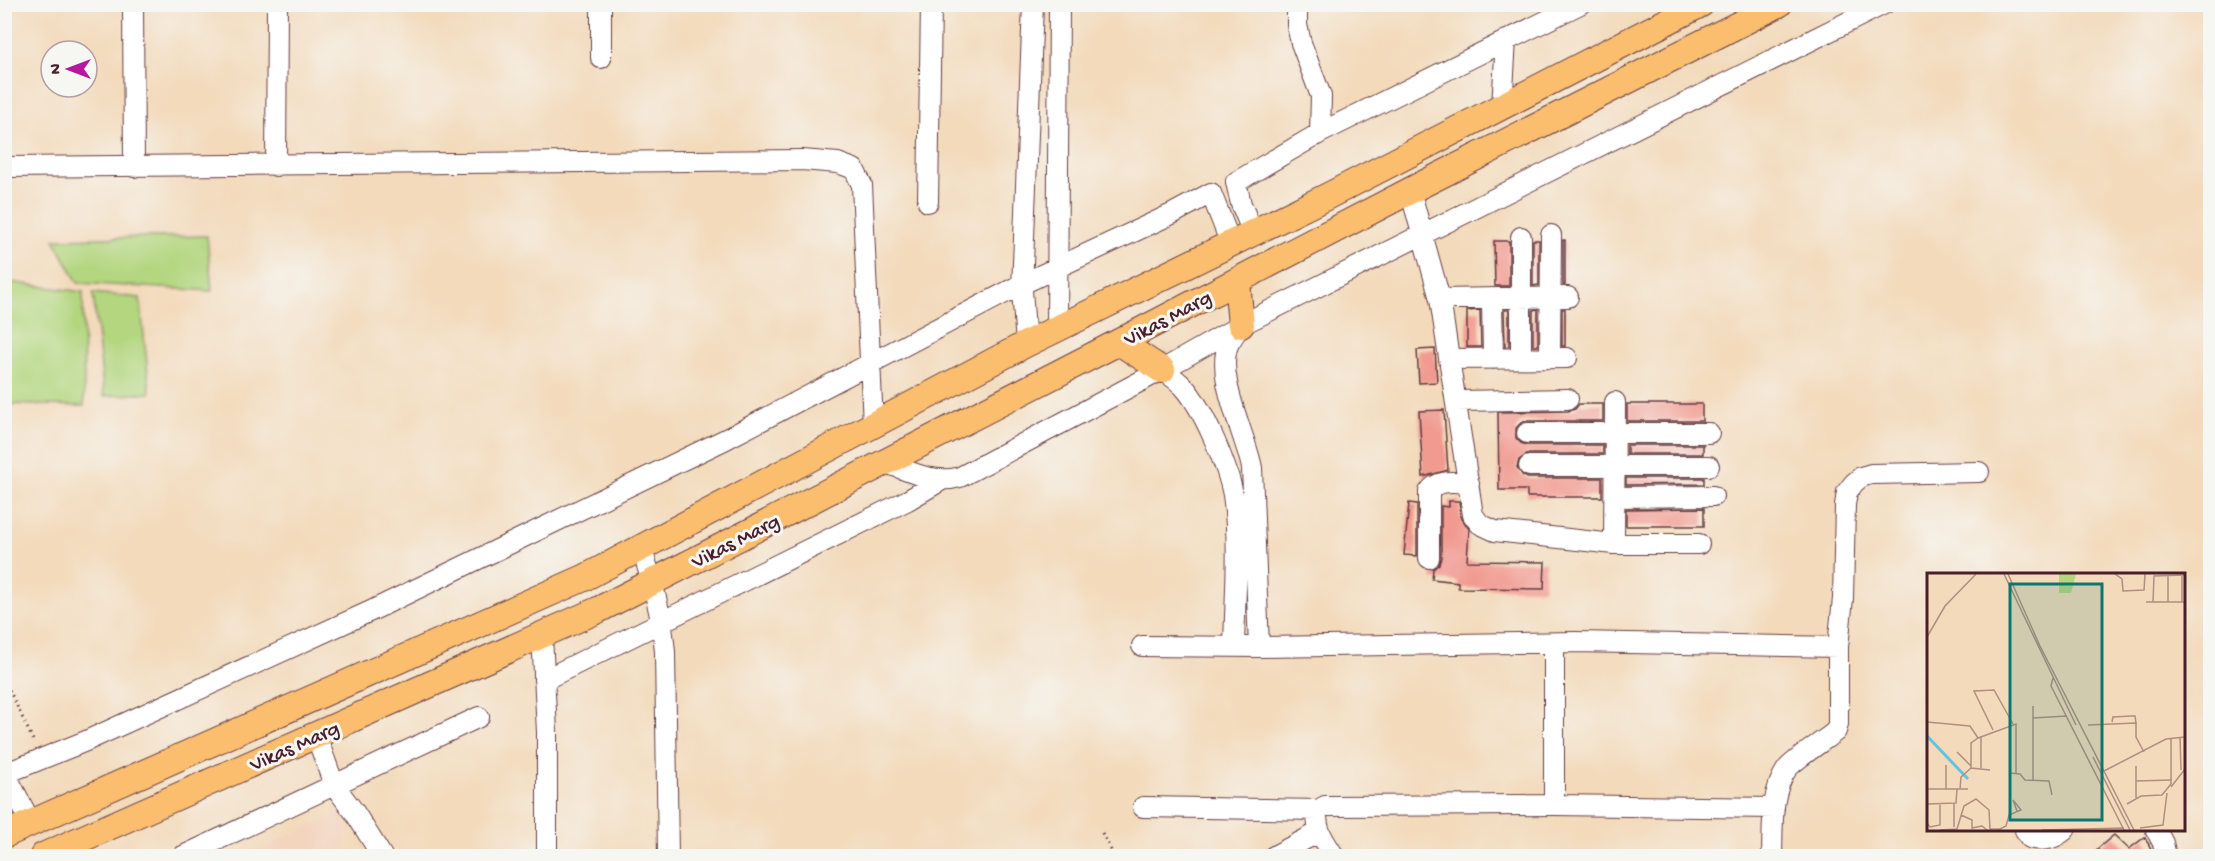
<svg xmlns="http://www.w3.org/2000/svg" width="2215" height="861" viewBox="0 0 2215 861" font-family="'Gochi Hand',sans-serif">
	<rect width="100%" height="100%" fill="#f6f6f2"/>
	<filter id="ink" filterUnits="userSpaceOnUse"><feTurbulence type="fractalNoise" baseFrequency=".0167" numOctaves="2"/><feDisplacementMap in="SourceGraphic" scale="12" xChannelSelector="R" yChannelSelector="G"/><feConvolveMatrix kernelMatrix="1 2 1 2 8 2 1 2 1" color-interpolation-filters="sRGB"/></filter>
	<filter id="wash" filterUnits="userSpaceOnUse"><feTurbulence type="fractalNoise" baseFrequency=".008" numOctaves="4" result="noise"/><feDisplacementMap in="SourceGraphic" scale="24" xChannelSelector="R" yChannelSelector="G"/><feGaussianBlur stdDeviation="1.35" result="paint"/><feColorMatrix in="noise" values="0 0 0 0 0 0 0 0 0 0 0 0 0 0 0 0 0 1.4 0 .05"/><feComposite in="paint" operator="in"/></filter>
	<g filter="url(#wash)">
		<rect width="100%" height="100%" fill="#f3dabb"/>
		<path fill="#f3d4bf" d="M345,811L346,856H244Z"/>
		<path fill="#b3d67f" stroke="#7e7a55" stroke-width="1.5" d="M207,236L212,291L78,283L54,239Z
			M5,244H7L9,282L83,292L84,406L5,404Z
			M93,293L140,298L150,393L104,396Z"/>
		<g id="blocks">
			<path fill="#f19a90" d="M1533,240H1539V285L1533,286Z
				M1563,240H1565V285H1563Z
				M1494,241H1509V286H1495Z
				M1538,309V346H1533V310Z
				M1562,309H1565V346H1562Z
				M1480,310L1481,347H1467V311Z
				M1504,310H1509V346L1505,347Z
				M1435,349L1437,382L1419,383L1417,350Z
				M1579,404H1603V421H1526L1521,423L1516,428V438L1521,443L1527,445H1603V454H1528L1519,460L1517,467L1523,476L1528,478H1602V497H1527V490H1499L1498,412L1568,411L1575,409Z
				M1627,404H1702V421H1627Z
				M1444,410L1448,470L1423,477L1419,411Z
				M1627,445H1703V454H1627Z
				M1626,478H1704V484L1626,485Z
				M1449,501H1459L1461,517L1469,529L1467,561L1545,562L1544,589L1458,588V582L1432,579L1433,569L1439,564L1441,558V506L1449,507Z
				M1409,503L1417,504V556L1404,555Z
				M1704,508V526H1626V509Z
				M2114,835L2129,849L2145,837L2153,853L2149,856H2105L2097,849Z"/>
		</g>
	</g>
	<g filter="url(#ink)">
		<use href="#blocks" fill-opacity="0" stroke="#633b41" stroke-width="1.5"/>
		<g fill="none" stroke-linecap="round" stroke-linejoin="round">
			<g stroke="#633b41" stroke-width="22">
				<path id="minor" d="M133,4L134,167
					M1297,4V25L1301,43L1321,96L1320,133
					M601,58V4
					M1502,107L1506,40
					M276,166L277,4
					M4,167L802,160L838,163L854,169L862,185L873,425
					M1410,190L1440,299L1473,515L1480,524L1495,531L1614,544H1699
					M928,202L931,4
					M1253,233L1241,204L1236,182L1320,133L1580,4
					M1521,237V358
					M1492,298L1493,359
					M1440,299L1568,297
					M1240,327C1236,332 1232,338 1229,343C1214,375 1246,435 1252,468L1259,647
					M1057,329L1059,4
					M1026,344L1022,290L1033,4
					M1550,358L1551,235
					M1449,359L1567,358
					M1162,370C1170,375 1177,380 1184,387C1203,408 1228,467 1233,495C1240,542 1235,599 1234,647
					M1457,401L1568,399
					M1527,433H1709
					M884,462C909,471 934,485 960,477L1162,370L1241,325L1884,4
					M1529,466H1709
					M1615,497L1713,496
					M1614,544L1615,402
					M641,547C653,582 662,615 665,652L668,856
					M1429,558V492C1437,479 1454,482 1469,483
					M542,635L547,732V856
					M1554,643V805
					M1142,646L1259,647L1575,642L1838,647
					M544,680L908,500L942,480
					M316,735L334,785L355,813L382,856
					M4,771L31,823
					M4,774L86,741L373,610L726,439L1022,284L1174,213L1211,193L1231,244
					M1143,807L1318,810
					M2025,830L2030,838C2045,842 2054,839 2065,830
					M2156,830L2163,843L2166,856
					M183,856L479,717
					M1274,856L1319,832
					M1334,856C1325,841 1314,829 1318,810L1325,806L1554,805L1774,808
					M1772,856C1773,828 1770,793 1787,769C1794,760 1825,740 1836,731L1838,724V647L1843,598L1845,505L1847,492L1854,483L1861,477L1871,474L1979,472"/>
			</g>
			<g stroke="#633b41" stroke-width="28">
				<path id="major" d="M1237,281L1241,325
					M1119,342L1162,370
					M4,835L584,578L1026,344L1326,197L1701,4
					M43,856L598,610L1119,342L1423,184L1779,4"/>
			</g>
			<path stroke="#633b41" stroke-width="3" stroke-dasharray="1.5 4.5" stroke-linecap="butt" d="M4,679L34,742
				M1102,833L1114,856
				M1213,856L1215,855"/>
			<use href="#minor" stroke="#fff" stroke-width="20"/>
			<use href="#major" stroke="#fbbe6e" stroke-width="26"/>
		</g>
	</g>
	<g text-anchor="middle" stroke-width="6" stroke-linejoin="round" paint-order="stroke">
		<g font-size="21" fill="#4a1f2b" stroke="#f6f6f2">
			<text transform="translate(1167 317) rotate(-28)" y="7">Vikas Marg</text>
			<text transform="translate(735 540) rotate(-27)" y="7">Vikas Marg</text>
			<text transform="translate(294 745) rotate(-24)" y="7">Vikas Marg</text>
		</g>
	</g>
	<g transform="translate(1927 573)">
		<rect width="258" height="258" fill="#f3dabb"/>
		<path d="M132,1H149L144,20H132Z" fill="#b3d67f"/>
		<path fill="none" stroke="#64c3e2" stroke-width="3" d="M0,163L41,206"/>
		<path fill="none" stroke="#af8f81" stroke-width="1.5" d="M77,1L149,152M81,1L113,73L207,257M188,1L195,6L196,18L217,17L218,1M219,29H258M226,29L227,3L258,2M241,29V2M255,29V2M0,64L18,33L49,1M126,105L124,113L197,257M106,145L140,143M0,149L43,153L51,165L89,151V200M185,149L186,144L204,143H208L209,150M161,152L209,150V164L217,179M66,157L47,118L67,117L86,151M54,163V195M253,164L254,197M51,165L44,170V195L63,197M30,179L44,193M166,184L203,257M19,192V216M209,193V226M177,198L239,166L258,164M82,200L93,201L98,207L122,208L125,222M106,207V133M209,208L245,207M244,214L258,196M0,216H41M33,216L34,204L44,195M0,231L29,230L30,216M200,231L214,223L235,222L244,211V165M34,242L45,247V255L55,253L60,257M0,250L3,254L13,252V230M27,254V230M213,255L236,252L240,220M13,257L30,256L37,233L49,226L62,237L63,256H73M71,257L79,253L82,242L94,237L86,227L90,238M115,257L197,255"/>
		<path fill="#0f766e" fill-opacity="0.15" stroke="#0f766e" stroke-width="3" d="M83,11H175V247H83Z"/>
		<rect width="258" height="258" fill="none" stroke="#4a1f2b" stroke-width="3"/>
	</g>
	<rect width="2215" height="861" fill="none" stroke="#f6f6f2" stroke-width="24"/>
	<g transform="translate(69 69) rotate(270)"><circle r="28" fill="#f6f6f2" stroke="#b1a0a2" stroke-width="1.5"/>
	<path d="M0-4.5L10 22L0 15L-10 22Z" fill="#b5179e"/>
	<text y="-9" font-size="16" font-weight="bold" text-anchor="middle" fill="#4a1f2b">N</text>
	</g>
</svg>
